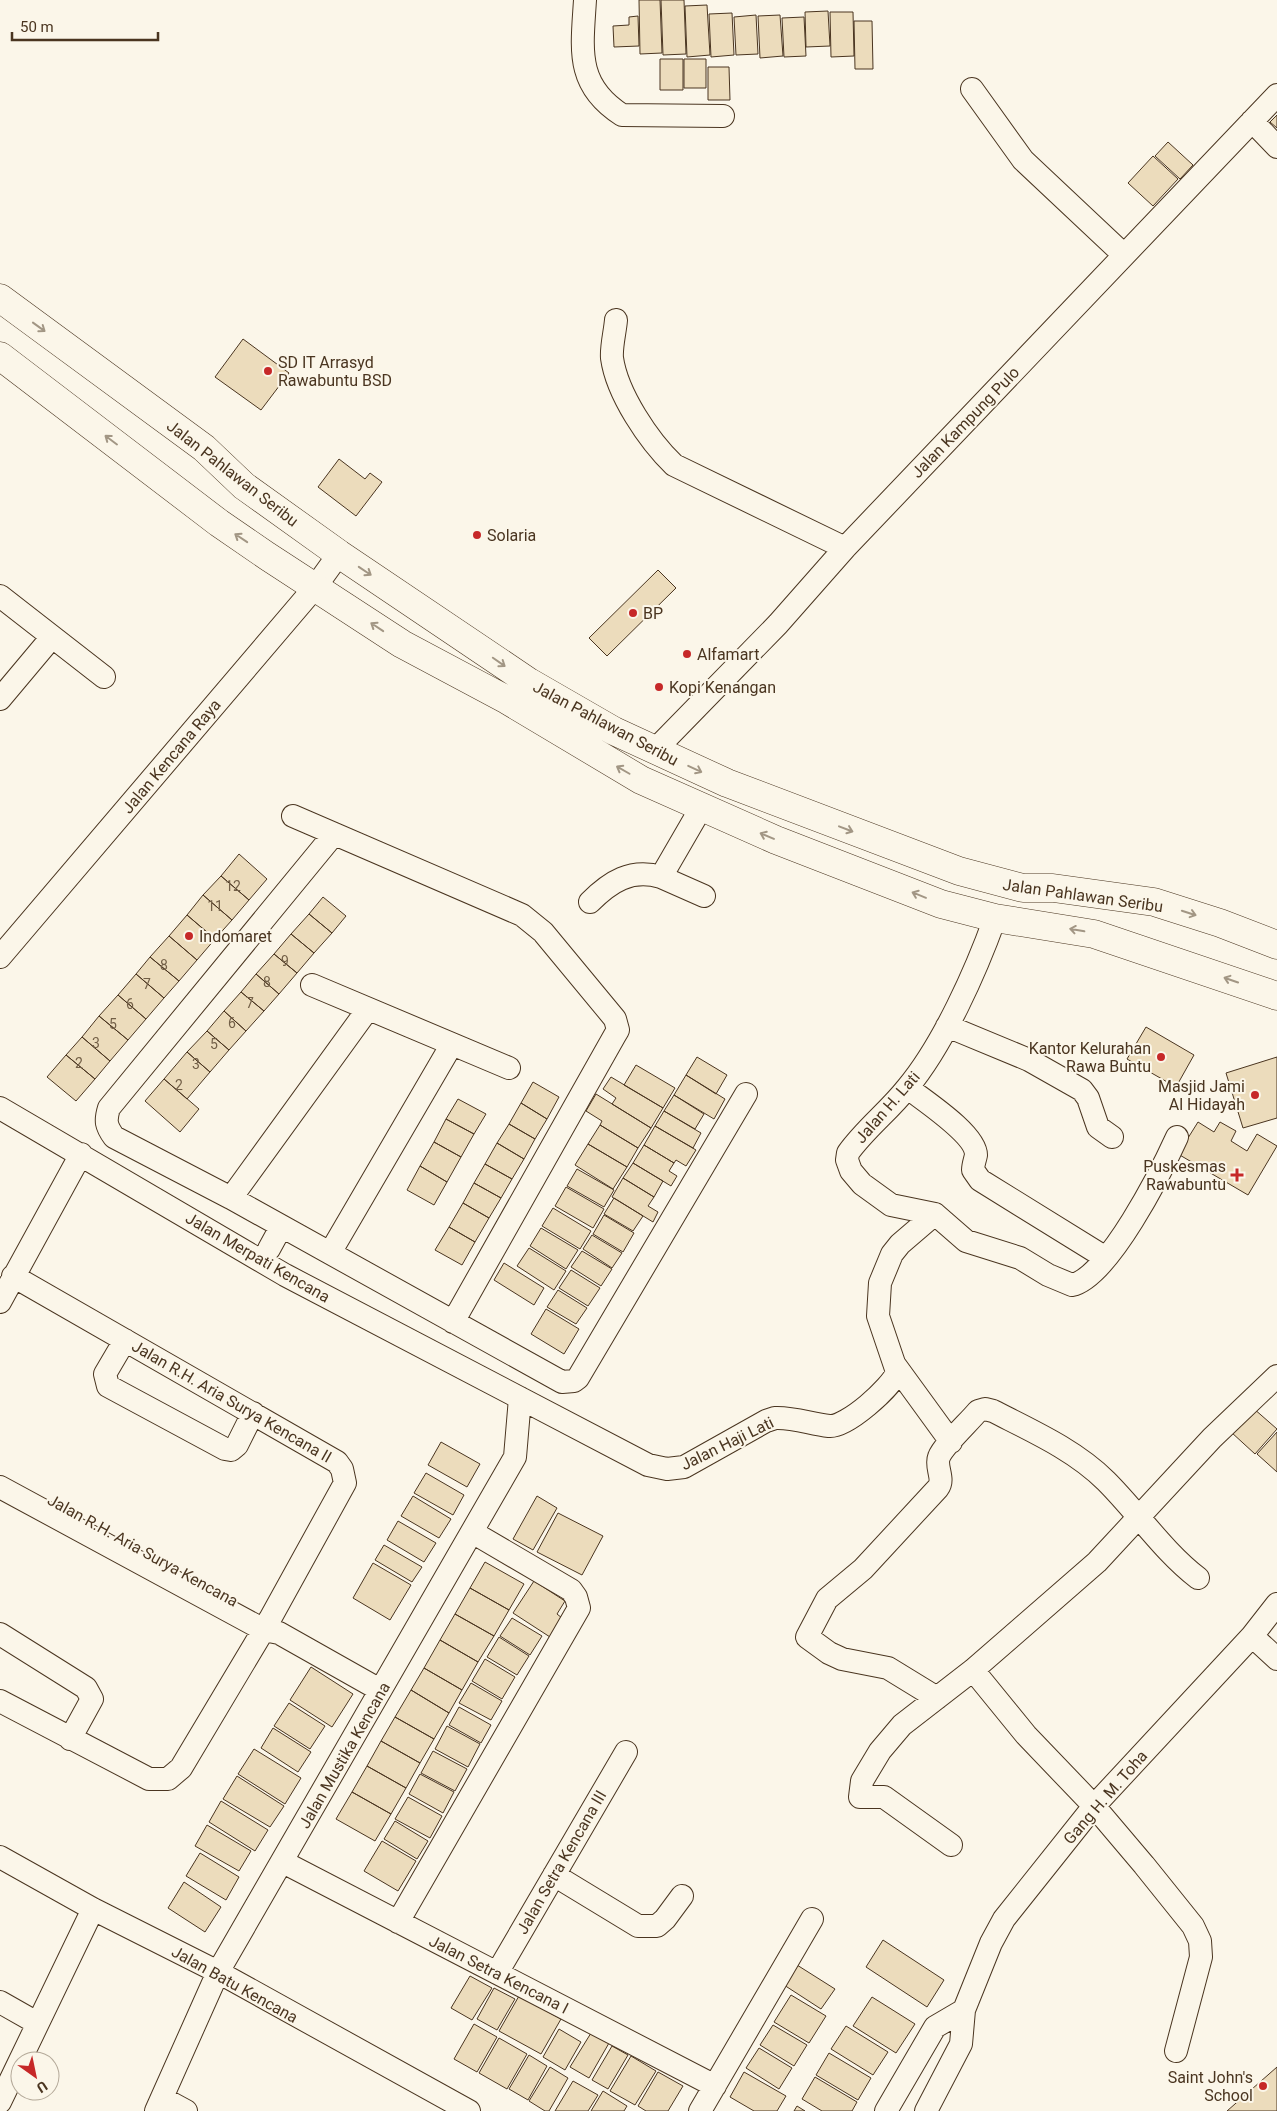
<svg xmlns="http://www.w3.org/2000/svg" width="1277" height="2111" viewBox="0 0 1277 2111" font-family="Roboto,sans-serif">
	<rect width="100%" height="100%" fill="#fbf6e9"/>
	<path fill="#ecdcbc" stroke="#4a3520" d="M639,0H660L662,53L640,54Z
		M661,0H684L686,54L663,55Z
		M707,5L710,55L687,57L685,6Z
		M828,11L830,46L806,47L805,12Z
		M830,12H853L854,56L831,57Z
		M732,13L734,55L711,57L709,14Z
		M756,15L758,54L736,55L734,17Z
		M780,15L783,56L760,58L758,16Z
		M638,16L639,46L614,47L613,26L629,25V17Z
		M804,17L806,56L784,57L782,18Z
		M854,21H872L873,69H855Z
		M660,59H683V90H660Z
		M684,59H706V88H684Z
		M708,67H729L730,100H708Z
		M1277,115V128L1270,122Z
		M1168,142L1193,165L1180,179L1155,156Z
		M1153,156L1178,179L1153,206L1128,183Z
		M243,339L289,373L261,410L215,377Z
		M339,459L365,479L370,473L382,482L356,516L318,487Z
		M658,570L676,588L607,656L589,638Z
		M239,854L267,879L249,900L221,876Z
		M221,876L249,900L232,920L203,895Z
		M203,895L232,920L215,939L187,915Z
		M323,897L346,916L332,933L309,914Z
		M309,914L332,933L314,953L291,934Z
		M187,915L215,939L197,960L169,936Z
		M291,934L314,953L297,973L274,954Z
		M169,936L197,960L179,981L150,957Z
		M274,954L297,973L279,994L256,974Z
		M150,957L179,981L164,998L136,974Z
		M136,974L164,998L146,1019L118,995Z
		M256,974L279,994L264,1011L241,992Z
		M241,992L264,1011L246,1031L224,1011Z
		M118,995L146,1019L128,1040L99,1016Z
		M224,1011L246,1031L229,1050L207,1031Z
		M99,1016L128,1040L110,1061L82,1037Z
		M1146,1027L1194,1055L1176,1087L1127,1059Z
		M207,1031L229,1050L210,1072L187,1052Z
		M82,1037L110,1061L95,1079L66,1055Z
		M187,1052L210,1072L187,1099L164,1079Z
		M66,1055L95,1079L76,1101L47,1077Z
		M697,1057L727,1075L716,1094L686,1075Z
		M1277,1057V1118L1243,1128L1226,1073Z
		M636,1065L675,1088L663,1108L624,1085Z
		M686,1075L725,1099L714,1119L674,1095Z
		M611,1077L663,1108L651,1128L612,1104L616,1098L603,1089Z
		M164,1079L199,1109L180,1132L145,1101Z
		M533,1082L559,1097L547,1119L521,1103Z
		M596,1094L651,1128L638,1148L600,1125L602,1121L586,1111Z
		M674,1095L704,1114L695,1129L664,1111Z
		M458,1099L486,1114L474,1134L446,1119Z
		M521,1103L547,1119L535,1139L509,1124Z
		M664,1111L701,1133L693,1148L655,1126Z
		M446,1119L474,1134L461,1157L434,1142Z
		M1198,1122L1214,1132L1220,1122L1236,1131L1231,1141L1247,1151L1257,1134L1277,1146L1248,1195L1178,1154Z
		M509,1124L535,1139L524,1159L497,1143Z
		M600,1125L638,1148L627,1167L588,1144Z
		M655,1126L696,1150L686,1166L676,1160L674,1163L644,1145Z
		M434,1142L461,1157L447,1182L420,1166Z
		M497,1143L524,1159L512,1179L485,1164Z
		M588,1144L627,1167L613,1189L575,1165Z
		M644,1145L674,1163L669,1171L677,1176L671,1186L633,1163Z
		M633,1163L663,1181L654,1197L623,1178Z
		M485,1164L512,1179L501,1198L474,1183Z
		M420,1166L447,1182L434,1205L407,1190Z
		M577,1169L614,1190L604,1207L567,1186Z
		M623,1178L654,1197L648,1206L658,1212L653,1222L612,1197Z
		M474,1183L501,1198L489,1218L463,1203Z
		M566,1187L604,1209L593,1228L555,1206Z
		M614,1198L643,1216L633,1231L604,1214Z
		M463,1203L489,1218L475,1242L449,1227Z
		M553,1208L591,1231L580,1249L542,1226Z
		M604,1215L634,1233L623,1252L593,1234Z
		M449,1227L475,1242L462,1265L435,1250Z
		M541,1228L578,1250L566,1269L530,1246Z
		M592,1235L622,1253L612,1268L583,1249Z
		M529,1248L566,1271L554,1290L517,1266Z
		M582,1251L612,1269L601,1286L571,1267Z
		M504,1263L544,1288L534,1305L494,1280Z
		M571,1270L600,1288L588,1306L559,1288Z
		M558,1290L587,1308L576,1324L547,1307Z
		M546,1309L579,1329L564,1354L531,1334Z
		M1253,1408L1277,1429L1255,1454L1231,1432Z
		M1277,1432V1472L1257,1454Z
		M441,1442L480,1464L467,1487L428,1465Z
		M426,1473L464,1495L453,1515L414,1493Z
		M413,1496L451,1519L439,1538L401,1516Z
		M537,1496L557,1508L533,1550L513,1539Z
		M558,1513L603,1536L582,1575L537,1552Z
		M398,1521L436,1543L424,1562L387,1540Z
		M384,1545L422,1567L412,1582L375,1560Z
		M485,1562L524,1584L509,1610L470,1588Z
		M373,1563L411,1585L390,1620L353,1598Z
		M534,1581L565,1601L557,1614L562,1618L550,1637L513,1613Z
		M470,1588L509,1610L494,1636L455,1614Z
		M455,1614L494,1636L478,1662L440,1640Z
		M512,1618L542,1636L530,1655L500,1636Z
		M499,1637L529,1656L517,1675L487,1657Z
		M440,1640L478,1662L462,1690L424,1668Z
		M485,1659L515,1677L502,1699L472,1681Z
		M311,1667L353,1694L332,1727L290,1700Z
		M424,1668L462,1690L449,1713L411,1690Z
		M471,1683L502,1701L491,1720L459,1703Z
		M411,1690L449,1713L434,1739L395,1717Z
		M289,1703L325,1726L310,1749L274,1726Z
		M459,1707L491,1725L481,1743L449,1725Z
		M395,1717L434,1739L420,1763L381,1741Z
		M447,1726L480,1744L468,1767L435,1749Z
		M273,1728L311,1752L298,1772L261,1748Z
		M381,1741L420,1763L406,1788L367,1766Z
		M254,1749L301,1778L285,1804L238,1774Z
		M433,1751L467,1769L455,1791L421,1773Z
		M367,1766L406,1788L391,1814L352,1792Z
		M420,1774L454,1792L443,1813L409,1794Z
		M237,1776L284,1806L270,1827L223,1799Z
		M352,1792L391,1814L375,1841L336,1819Z
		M408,1797L442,1816L430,1838L395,1819Z
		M221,1801L268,1830L255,1851L209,1822Z
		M395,1821L428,1841L417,1859L384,1839Z
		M207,1825L251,1851L239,1871L195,1846Z
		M382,1841L416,1861L398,1891L364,1871Z
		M200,1853L239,1877L226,1900L186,1876Z
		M184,1882L221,1907L205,1932L168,1908Z
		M883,1940L944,1980L927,2007L866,1967Z
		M797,1965L835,1989L821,2009L784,1985Z
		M470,1976L492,1988L472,2020L451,2008Z
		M494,1988L515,1999L497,2030L477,2019Z
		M791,1995L826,2016L809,2043L774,2022Z
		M519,1996L561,2019L541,2054L499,2031Z
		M872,1997L915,2024L896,2053L853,2026Z
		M474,2024L497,2037L477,2072L454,2059Z
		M773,2025L807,2045L794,2066L760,2045Z
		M846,2026L888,2052L873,2075L831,2049Z
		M559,2029L581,2042L565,2070L543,2057Z
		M591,2033L609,2043L589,2078L570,2067Z
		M499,2038L527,2054L507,2089L479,2073Z
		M612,2046L628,2055L608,2089L592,2080Z
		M759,2048L792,2068L779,2089L746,2068Z
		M829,2053L871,2078L858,2100L816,2075Z
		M529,2055L547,2066L528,2100L509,2089Z
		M631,2056L656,2071L635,2105L610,2091Z
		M550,2067L568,2078L549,2111H545L529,2101Z
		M1277,2067V2111H1227Z
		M658,2072L683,2086L668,2111H646L638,2106Z
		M744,2072L786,2096L777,2111H754L730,2097Z
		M815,2077L857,2102L852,2111H822L802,2099Z
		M573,2081L598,2095L588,2111H555Z
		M603,2091L627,2106L624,2111H591Z
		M797,2106L805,2111H794Z"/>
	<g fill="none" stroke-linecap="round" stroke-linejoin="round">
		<g stroke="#4a3520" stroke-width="24">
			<path id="minor" d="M585,0C582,49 575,85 622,115L723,116
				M972,89L1023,160L1124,255
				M1252,121L1277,147
				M616,320C615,332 611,347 612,358C617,394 649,441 674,465L845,548
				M0,596L104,677
				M0,699L52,637
				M655,750L778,624L845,548L1277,95
				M293,816L522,915L543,932L615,1019L618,1030L615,1035L453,1322
				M334,834L109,1108C105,1121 106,1126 114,1137L231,1198L562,1382L574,1381L578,1378L746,1094
				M661,877L704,896
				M590,902C610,882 631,868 661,877L701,808
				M995,918C976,971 943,1045 907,1088C889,1111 865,1129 848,1153L847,1160L851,1171L862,1184L891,1205L935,1214L966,1241L1020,1258L1048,1275L1072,1285C1108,1278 1162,1170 1177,1137
				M0,957L316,586L339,554
				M312,985L509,1068
				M947,1026L1029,1060L1082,1090L1088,1098L1098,1127L1112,1137
				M908,1088C923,1100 976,1134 976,1155C975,1160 973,1165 973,1170L980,1180L1106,1258
				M0,1108L285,1275L648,1465L667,1469L684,1467L766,1421L775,1418C793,1417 811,1424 829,1426C846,1428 892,1387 897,1372L878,1316L880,1283L892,1254L900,1244L935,1214
				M231,1198L368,1009
				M269,1249L281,1227
				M330,1253L452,1044
				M0,1302L81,1154
				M125,1340L105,1374L108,1386L225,1449L231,1450L237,1445L253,1413
				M895,1365L951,1442
				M0,1487L264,1630L279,1633L380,1690
				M0,1634L86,1688L92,1699L70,1739
				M1252,1636L1277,1659
				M973,1670L1026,1735L1094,1806L1144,1865L1193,1926L1200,1941L1201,1957L1176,2051
				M937,1698L888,1668L842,1659L829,1653L807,1637L827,1599L863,1569L938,1488C945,1479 935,1467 939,1457C943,1446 969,1422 978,1411L985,1409L993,1411C1032,1431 1075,1450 1106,1481C1138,1513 1163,1551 1198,1578
				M0,1701L149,1779H168L181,1768L270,1619L345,1483L342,1469L337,1462L13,1276
				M951,1845L884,1797H860L862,1781L880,1751L902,1725L973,1670L1097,1562L1212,1438L1277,1376
				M0,1857L93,1909L218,1972L469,2111
				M283,1862L715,2086
				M554,1875L638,1926H657L665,1919L682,1896
				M398,1922L579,1608L576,1597L571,1590L472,1532
				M497,1973L626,1752
				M0,2002L37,2023
				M162,2098L186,2111
				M0,2102L93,1909
				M156,2111L218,1972L515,1457L520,1398
				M700,2111L812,1919
				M886,2111L935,2027L964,2010
				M926,2111L961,2044L964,2010L991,1943L1004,1919L1094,1806L1252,1636L1277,1604"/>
		</g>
		<g stroke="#4a3520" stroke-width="29">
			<path id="major" d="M0,298L204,448L244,486L339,554L529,682L614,731L727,783L959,871L1023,888H1053L1154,902L1220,923L1277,945
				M0,356L219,523L267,556L402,644L507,700L641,780L776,840L941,904L995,918L1094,934L1277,996"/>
		</g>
		<use href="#minor" stroke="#fbf6e9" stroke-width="22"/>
		<use href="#major" stroke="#fbf6e9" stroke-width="28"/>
	</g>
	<defs><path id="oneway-shaft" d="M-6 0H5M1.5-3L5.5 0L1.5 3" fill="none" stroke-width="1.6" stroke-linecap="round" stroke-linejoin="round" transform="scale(1.25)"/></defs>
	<g stroke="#a29684">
		<use href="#oneway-shaft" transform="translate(39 327) rotate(36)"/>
		<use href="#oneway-shaft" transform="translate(111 440) rotate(-143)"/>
		<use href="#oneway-shaft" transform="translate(241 538) rotate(-146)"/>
		<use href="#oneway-shaft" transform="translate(365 571) rotate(34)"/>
		<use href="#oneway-shaft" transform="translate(377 627) rotate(-146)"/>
		<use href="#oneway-shaft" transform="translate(499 662) rotate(35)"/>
		<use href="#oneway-shaft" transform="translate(695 769) rotate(25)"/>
		<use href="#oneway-shaft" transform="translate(623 770) rotate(-150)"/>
		<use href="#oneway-shaft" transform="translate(846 829) rotate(21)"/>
		<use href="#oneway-shaft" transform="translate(767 836) rotate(-157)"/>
		<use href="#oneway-shaft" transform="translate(919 895) rotate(-158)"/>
		<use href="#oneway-shaft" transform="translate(1189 913) rotate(18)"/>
		<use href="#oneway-shaft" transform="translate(1077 930) rotate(-170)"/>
		<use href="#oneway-shaft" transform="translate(1231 980) rotate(-161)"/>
	</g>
	<g fill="#c62828" stroke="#fbf6e9" stroke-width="2">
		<circle cx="268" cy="371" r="5"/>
		<circle cx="477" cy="535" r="5"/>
		<circle cx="633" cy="613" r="5"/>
		<circle cx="687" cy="654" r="5"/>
		<circle cx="659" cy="687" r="5"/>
		<circle cx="189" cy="936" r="5"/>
		<circle cx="1161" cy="1057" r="5"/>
		<circle cx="1255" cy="1095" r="5"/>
		<path d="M1234.5 1167.5h5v5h5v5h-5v5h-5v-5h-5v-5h5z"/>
		<circle cx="1263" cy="2086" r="5"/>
	</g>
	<g text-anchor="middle" stroke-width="4" stroke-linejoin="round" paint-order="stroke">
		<g font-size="14" fill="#725f47">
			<text x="233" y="891">12</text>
			<text x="215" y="911">11</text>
			<text x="285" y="966">9</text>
			<text x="164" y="970">8</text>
			<text x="267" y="987">8</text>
			<text x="147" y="989">7</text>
			<text x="250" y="1008">7</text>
			<text x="130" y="1009">6</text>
			<text x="232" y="1028">6</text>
			<text x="113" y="1029">5</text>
			<text x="96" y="1048">3</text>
			<text x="214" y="1049">5</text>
			<text x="79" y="1068">2</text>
			<text x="196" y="1069">3</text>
			<text x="179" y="1090">2</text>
		</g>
		<g font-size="16" fill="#4a3520" stroke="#fbf6e9" text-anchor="start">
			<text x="278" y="368">SD IT Arrasyd<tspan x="278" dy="18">Rawabuntu BSD</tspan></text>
			<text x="487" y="541">Solaria</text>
			<text x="643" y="619">BP</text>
			<text x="697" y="660">Alfamart</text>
			<text x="669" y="693">Kopi Kenangan</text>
			<text x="199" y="942">Indomaret</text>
			<text x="1151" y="1054" text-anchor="end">Kantor Kelurahan<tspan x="1151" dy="18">Rawa Buntu</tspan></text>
			<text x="1245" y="1092" text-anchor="end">Masjid Jami<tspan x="1245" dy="18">Al Hidayah</tspan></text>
			<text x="1226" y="1172" text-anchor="end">Puskesmas<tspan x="1226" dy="18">Rawabuntu</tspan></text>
			<text x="1253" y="2083" text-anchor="end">Saint John's<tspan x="1253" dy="18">School</tspan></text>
		</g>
		<g font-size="16" fill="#4a3520" stroke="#fbf6e9">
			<text transform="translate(965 422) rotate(-46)" y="6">Jalan Kampung Pulo</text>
			<text transform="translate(233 473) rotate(38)" y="6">Jalan Pahlawan Seribu</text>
			<text transform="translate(606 723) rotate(28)" y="6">Jalan Pahlawan Seribu</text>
			<text transform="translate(171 756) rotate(-50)" y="6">Jalan Kencana Raya</text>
			<text transform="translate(1083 895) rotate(8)" y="6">Jalan Pahlawan Seribu</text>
			<text transform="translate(887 1107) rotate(-49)" y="6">Jalan H. Lati</text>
			<text transform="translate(258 1257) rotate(30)" y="6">Jalan Merpati Kencana</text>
			<text transform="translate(232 1401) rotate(30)" y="6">Jalan R.H. Aria Surya Kencana II</text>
			<text transform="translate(727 1443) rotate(-26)" y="6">Jalan Haji Lati</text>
			<text transform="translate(143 1550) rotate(29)" y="6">Jalan R.H. Aria Surya Kencana</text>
			<text transform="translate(344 1755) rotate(-60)" y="6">Jalan Mustika Kencana</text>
			<text transform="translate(1105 1797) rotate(-49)" y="6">Gang H. M. Toha</text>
			<text transform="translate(561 1862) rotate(-60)" y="6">Jalan Setra Kencana III</text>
			<text transform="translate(499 1974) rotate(27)" y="6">Jalan Setra Kencana I</text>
			<text transform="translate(235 1984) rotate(29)" y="6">Jalan Batu Kencana</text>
		</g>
	</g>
	<g transform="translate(35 2076) rotate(147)"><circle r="24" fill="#fbf6e9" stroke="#b4a999"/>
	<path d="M0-4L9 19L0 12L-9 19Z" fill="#c62828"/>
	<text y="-8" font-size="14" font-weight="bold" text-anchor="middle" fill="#4a3520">U</text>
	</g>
	<path d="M12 32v8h146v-8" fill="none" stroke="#4a3520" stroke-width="2.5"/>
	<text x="20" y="32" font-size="15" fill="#4a3520" stroke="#fbf6e9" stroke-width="4" paint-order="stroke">50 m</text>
</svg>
